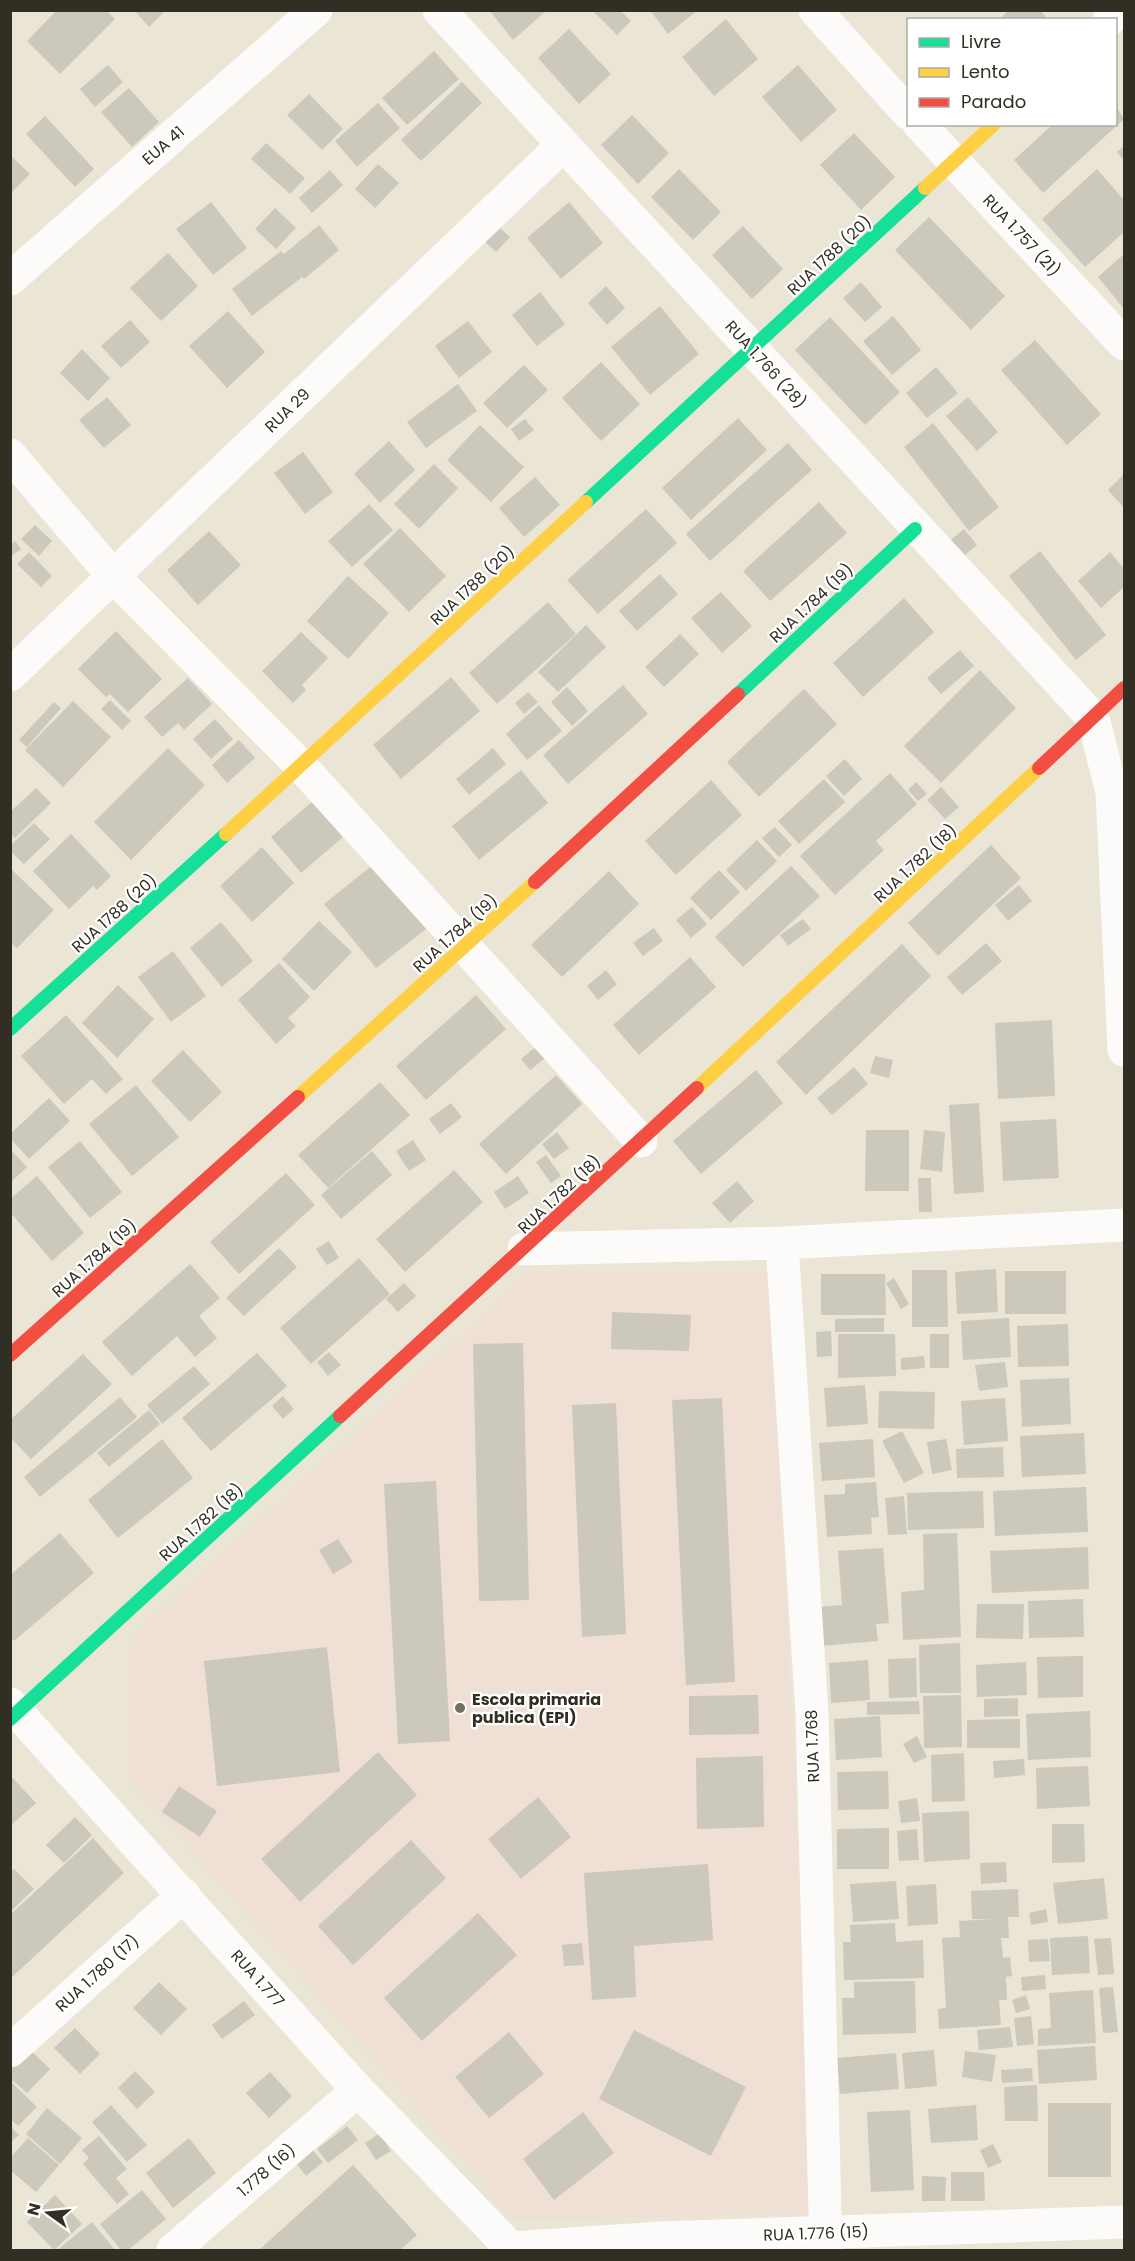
<svg xmlns="http://www.w3.org/2000/svg" width="1135" height="2261" viewBox="0 0 1135 2261" font-family="Poppins,sans-serif">
	<rect width="100%" height="100%" fill="#eae5d4"/>
	<path fill="#f0dfd5" d="M532,1272H769L817,2214L515,2220L128,1778L130,1639Z"/>
	<path fill="#ccc8bb" d="M57,10H106L115,19L60,74L27,41Z
		M134,10H166L149,27Z
		M489,10H547L513,40Z
		M592,10H620L631,21L617,35Z
		M650,10H698L668,34Z
		M1009,10H1040L1048,20H999Z
		M726,19L758,59L714,96L682,57Z
		M569,29L611,74L579,104L538,58Z
		M434,51L459,79L407,125L382,98Z
		M108,65L123,82L95,107L80,89Z
		M798,65L837,110L801,142L762,97Z
		M462,82L482,103L421,161L401,140Z
		M129,88L159,122L132,147L101,112Z
		M309,94L343,129L322,150L287,115Z
		M378,103L400,128L357,167L335,141Z
		M1116,106L1124,119L1043,193L1014,160L1053,124H1116Z
		M632,115L669,153L638,184L601,145Z
		M45,116L94,169L75,187L26,134Z
		M854,133L895,177L861,210L820,165Z
		M266,143L305,178L290,194L251,159Z
		M1124,146V160L1117,152Z
		M10,155L30,174L10,194Z
		M378,164L399,183L375,208L355,189Z
		M679,169L721,212L693,240L651,197Z
		M1097,169L1124,200V232L1085,267L1042,219Z
		M330,170L343,185L312,213L299,198Z
		M211,202L247,248L213,275L176,229Z
		M569,202L603,243L561,279L527,238Z
		M275,208L296,228L276,249L255,229Z
		M929,217L1005,296L971,330L895,250Z
		M319,225L339,250L304,279L288,258L302,277L252,316L232,289L281,251L284,254Z
		M743,226L783,269L752,299L712,255Z
		M499,227L510,237L496,252L485,242Z
		M168,253L198,286L161,321L130,288Z
		M1124,254V309L1098,277Z
		M861,282L882,307L865,322L843,298Z
		M606,286L625,308L607,325L588,303Z
		M540,292L565,324L537,346L512,315Z
		M660,306L699,354L650,395L611,347Z
		M228,311L265,352L227,388L189,346Z
		M893,316L921,350L892,375L863,341Z
		M830,317L900,392L865,425L795,350Z
		M130,320L150,342L121,368L101,346Z
		M468,321L492,352L459,378L435,346Z
		M1035,340L1101,414L1067,445L1001,370Z
		M82,349L110,378L88,401L60,373Z
		M601,362L640,404L601,441L562,398Z
		M524,365L548,390L507,428L483,403Z
		M936,367L958,393L927,418L906,393Z
		M458,384L477,411L426,448L407,422Z
		M107,397L131,425L104,448L79,420Z
		M968,397L998,432L977,451L946,416Z
		M738,418L767,450L691,520L662,488Z
		M525,419L534,430L519,441L511,429Z
		M933,423L999,507L969,531L904,447Z
		M480,425L524,467L491,502L447,460Z
		M389,441L415,470L380,503L354,474Z
		M788,443L812,470L710,561L686,534Z
		M303,452L333,492L305,514L274,473Z
		M434,464L458,488L419,529L394,504Z
		M1124,474V508L1108,490Z
		M535,477L560,505L524,537L499,508Z
		M819,502L847,533L770,601L743,571Z
		M369,504L393,530L352,567L328,541Z
		M646,509L677,543L598,614L567,580Z
		M35,525L52,541L39,556L21,539Z
		M400,528L446,576L409,612L363,564Z
		M964,529L977,545L961,558L948,542Z
		M209,531L241,565L198,605L167,570Z
		M15,541L21,549L10,557V545Z
		M1040,551L1106,635L1076,660L1009,576Z
		M29,552L52,576L41,587L17,564Z
		M1110,552L1124,569V587L1101,608L1078,581Z
		M660,574L678,594L637,631L619,611Z
		M348,576L389,613L348,659L307,621Z
		M721,592L752,626L722,653L691,618Z
		M904,598L934,632L863,697L833,663Z
		M548,602L576,634L497,704L469,673Z
		M586,625L606,647L558,692L538,672Z
		M116,631L162,679L128,712L110,694L106,697L78,669Z
		M301,632L328,658L302,685L306,690L293,703L262,671Z
		M680,634L699,654L664,687L645,667Z
		M960,650L974,666L941,694L927,678Z
		M980,670L1016,708L941,783L904,746Z
		M451,677L480,711L401,779L373,745Z
		M188,678L212,704L184,730L178,723L162,737L144,717Z
		M623,685L648,714L568,784L543,755Z
		M567,687L588,711L572,726L551,702Z
		M804,689L837,724L759,797L727,762Z
		M528,692L538,702L524,714L515,703Z
		M110,700L131,721L122,730L101,709Z
		M73,701L111,737L63,787L25,750Z
		M54,702L61,708L27,747L19,740Z
		M539,705L562,731L527,760L506,734Z
		M215,719L233,739L211,759L193,739Z
		M239,740L255,758L227,783L212,765Z
		M168,748L205,785L131,860L94,822Z
		M493,748L506,764L469,795L456,779Z
		M845,759L862,779L844,796L826,776Z
		M521,770L548,803L479,860L452,826Z
		M890,773L917,804L876,841L884,850L835,895L800,856Z
		M824,779L845,802L799,844L778,821Z
		M711,780L742,815L676,875L645,841Z
		M916,782L927,794L918,801L908,790Z
		M941,787L959,807L945,819L927,800Z
		M36,788L51,803L15,838L10,834V812Z
		M313,801L343,837L301,873L271,837Z
		M34,823L50,839L24,864L10,851V846Z
		M775,827L792,845L779,857L762,838Z
		M71,834L111,876L97,890L93,886L69,909L33,871Z
		M757,840L777,861L746,891L726,870Z
		M991,845L1021,878L938,956L908,923Z
		M262,847L294,883L252,922L220,886Z
		M374,864L426,929L376,968L324,904Z
		M791,866L820,896L743,967L715,937Z
		M10,868L54,910L17,948L10,942Z
		M719,870L740,892L711,920L690,898Z
		M609,871L639,904L562,977L531,945Z
		M1019,885L1032,901L1008,921L995,905Z
		M692,907L707,924L691,938L676,920Z
		M803,919L811,929L788,946L780,935Z
		M319,921L352,952L314,991L282,959Z
		M221,922L253,961L222,987L190,948Z
		M654,928L663,941L643,956L633,943Z
		M986,943L1002,961L962,995L947,977Z
		M902,944L931,976L806,1095L776,1062Z
		M173,951L206,996L171,1022L138,977Z
		M690,957L716,987L639,1055L613,1025Z
		M279,963L310,997L288,1018L296,1026L276,1044L238,1000Z
		M606,970L617,984L598,1000L587,986Z
		M118,985L154,1019L117,1058L82,1023Z
		M476,995L506,1029L426,1100L396,1066Z
		M66,1015L123,1079L106,1094L92,1079L64,1104L21,1056Z
		M1052,1020L1055,1096L998,1099L995,1023Z
		M539,1044L549,1055L530,1070L521,1059Z
		M183,1050L222,1092L190,1122L151,1081Z
		M875,1056L893,1060L889,1078L870,1073Z
		M854,1067L868,1084L832,1115L817,1098Z
		M756,1070L783,1103L701,1174L673,1141Z
		M556,1075L582,1104L506,1174L479,1144Z
		M380,1082L410,1115L328,1188L298,1155Z
		M136,1085L179,1137L132,1176L89,1124Z
		M49,1098L70,1121L29,1159L10,1138V1134Z
		M451,1103L462,1117L440,1134L429,1119Z
		M979,1103L984,1192L954,1194L949,1105Z
		M1056,1119L1059,1178L1003,1181L1000,1122Z
		M866,1130H909V1191H865Z
		M924,1130L945,1132L942,1172L920,1169Z
		M557,1132L569,1148L554,1159L542,1144Z
		M413,1140L426,1160L409,1171L396,1151Z
		M80,1141L122,1192L90,1218L48,1167Z
		M10,1149L27,1167L10,1183Z
		M372,1151L392,1175L341,1219L321,1195Z
		M546,1155L561,1176L551,1183L536,1162Z
		M454,1170L483,1202L405,1272L376,1239Z
		M286,1173L315,1205L239,1274L210,1242Z
		M37,1176L84,1233L52,1261L10,1212V1199Z
		M518,1176L529,1193L505,1209L494,1192Z
		M918,1178H931L932,1212H919Z
		M737,1181L754,1201L730,1223L712,1203Z
		M329,1241L339,1258L327,1265L316,1249Z
		M279,1248L297,1267L244,1316L226,1298Z
		M359,1258L390,1294L311,1364L280,1328Z
		M190,1264L220,1298L199,1316L217,1338L195,1357L177,1336L132,1376L102,1342Z
		M996,1269L998,1312L957,1314L955,1272Z
		M912,1270H947L948,1327H912Z
		M1005,1271H1066V1314H1005Z
		M821,1274H885L886,1315H821Z
		M894,1278L909,1304L901,1309L886,1283Z
		M404,1283L416,1296L398,1312L386,1299Z
		M612,1312L691,1315L689,1351L611,1349Z
		M884,1318V1332H835V1319Z
		M1009,1318L1011,1357L963,1360L961,1321Z
		M1068,1324L1069,1366L1018,1367L1017,1326Z
		M831,1331L832,1356L817,1357L816,1332Z
		M838,1334H895L896,1376L838,1378Z
		M930,1334H949V1368H930Z
		M523,1343L529,1600L479,1601L473,1344Z
		M329,1352L341,1365L328,1376L317,1362Z
		M257,1353L287,1386L211,1451L182,1418Z
		M83,1354L112,1384L31,1459L10,1437V1420Z
		M924,1356L925,1368L901,1370V1358Z
		M1005,1362L1008,1387L979,1391L975,1365Z
		M194,1366L210,1384L162,1424L147,1405Z
		M1069,1378L1071,1424L1022,1427L1020,1380Z
		M865,1385L868,1424L827,1427L824,1388Z
		M879,1391L935,1392L934,1429L878,1428Z
		M283,1396L294,1409L283,1419L272,1406Z
		M120,1397L137,1417L40,1497L24,1477Z
		M722,1398L735,1682L686,1685L672,1400Z
		M1005,1398L1008,1441L964,1445L961,1401Z
		M616,1403L626,1634L582,1637L572,1405Z
		M149,1410L160,1424L109,1467L97,1453Z
		M902,1431L924,1473L904,1483L882,1441Z
		M1084,1433L1086,1474L1022,1477L1020,1436Z
		M162,1439L193,1478L118,1538L88,1500Z
		M873,1439L875,1477L822,1481L819,1443Z
		M946,1439L952,1470L932,1474L927,1442Z
		M1003,1447L1004,1477L957,1478L956,1449Z
		M436,1481L450,1741L398,1744L384,1484Z
		M876,1482L879,1517L871,1518L872,1534L827,1537L824,1495L845,1494V1484Z
		M1086,1487L1088,1532L995,1536L993,1491Z
		M983,1491L984,1528L908,1530L907,1493Z
		M904,1496L907,1534L888,1535L885,1498Z
		M60,1533L94,1573L14,1641L10,1637V1575Z
		M957,1533L961,1637L903,1640L901,1592L924,1590L923,1534Z
		M338,1539L353,1562L333,1574L319,1550Z
		M1088,1547L1089,1589L992,1593L990,1551Z
		M883,1548L889,1623L876,1624L878,1641L821,1646L818,1607L842,1605L838,1551Z
		M1083,1599L1084,1637L1029,1638L1028,1601Z
		M977,1604H1024L1023,1639L976,1638Z
		M960,1643L961,1693H920L919,1645Z
		M327,1647L340,1772L217,1786L204,1661Z
		M1083,1656V1697L1038,1698L1037,1657Z
		M916,1658L917,1697L889,1698L888,1659Z
		M868,1660L870,1700L831,1703L829,1663Z
		M1026,1662L1027,1695L977,1697L976,1665Z
		M758,1695L759,1734L689,1735V1696Z
		M961,1695L962,1747L924,1748L923,1696Z
		M1018,1698V1716L984,1717V1699Z
		M919,1701L920,1714L867,1715V1702Z
		M1090,1711L1091,1757L1028,1760L1026,1714Z
		M880,1716L882,1757L836,1760L834,1719Z
		M1020,1719V1748H967V1720Z
		M917,1736L927,1757L914,1763L903,1744Z
		M378,1752L417,1795L300,1902L261,1859Z
		M964,1753L965,1801L932,1802L931,1755Z
		M763,1756L764,1827L697,1829L696,1758Z
		M1024,1759L1025,1775L994,1778L993,1761Z
		M1088,1766L1090,1806L1037,1809L1036,1768Z
		M888,1771L889,1809L838,1810L837,1772Z
		M10,1775L36,1803L10,1826Z
		M179,1786L217,1811L200,1837L162,1812Z
		M538,1797L571,1837L521,1879L488,1839Z
		M917,1798L920,1821L901,1823L898,1801Z
		M969,1811L970,1859L924,1862L922,1813Z
		M75,1817L92,1835L64,1863L46,1845Z
		M1052,1824H1084L1085,1862L1052,1863Z
		M889,1828V1869H837V1829Z
		M917,1829L919,1860L899,1861L897,1831Z
		M93,1838L124,1873L10,1979V1915Z
		M411,1840L446,1878L353,1965L318,1926Z
		M1006,1862L1007,1882L981,1884L980,1863Z
		M708,1864L713,1940L634,1946L636,1997L592,2000L584,1873Z
		M14,1869L34,1889L10,1912V1872Z
		M1104,1878L1108,1919L1058,1924L1053,1883Z
		M896,1881L899,1919L853,1922L850,1884Z
		M936,1884L938,1924L908,1926L906,1886Z
		M1018,1889L1019,1917H1008L1009,1938H1001L1003,1958L1010,1957L1012,1976L1006,1977L1007,2000H999L1001,2025L939,2029L938,2009L946,2008L942,1938L960,1937L959,1921L992,1919H972L971,1891Z
		M1046,1909L1048,1922L1031,1925L1029,1913Z
		M478,1913L517,1955L422,2041L384,1998Z
		M895,1923L896,1942L923,1940L924,1978L844,1980L843,1942H851L850,1925Z
		M1088,1936L1090,1973L1052,1975L1050,1938Z
		M1111,1938L1114,1974L1098,1975L1094,1939Z
		M1048,1939L1050,1961L1029,1962L1028,1940Z
		M582,1943L584,1965L564,1966L562,1945Z
		M1045,1975L1046,1989L1022,1991L1021,1977Z
		M915,1981L916,2033L843,2035L842,1998H854V1982Z
		M159,1982L187,2009L161,2035L133,2008Z
		M1113,1987L1118,2032L1103,2033L1099,1988Z
		M1093,1990L1096,2043L1038,2046V2029L1051,2028L1049,1993Z
		M1026,1995L1030,2009L1016,2013L1012,2000Z
		M244,2001L255,2015L222,2039L212,2025Z
		M1031,2016L1034,2044L1017,2046L1014,2018Z
		M1010,2027L1013,2047L979,2050L977,2030Z
		M75,2028L100,2054L80,2074L54,2048Z
		M634,2030L746,2087L711,2156L599,2099Z
		M509,2032L544,2074L489,2118L455,2077Z
		M1095,2046L1097,2080L1039,2084L1037,2050Z
		M29,2049L50,2069L27,2093L10,2078V2068Z
		M934,2050L937,2086L905,2089L902,2053Z
		M965,2051L996,2055L992,2082L962,2077Z
		M896,2053L899,2089L840,2094L837,2058Z
		M1032,2068L1033,2081L1002,2083L1001,2070Z
		M135,2071L155,2092L137,2109L118,2088Z
		M270,2072L292,2096L269,2118L246,2093Z
		M10,2081L37,2107L18,2126L10,2119Z
		M1037,2085L1038,2121H1005L1004,2087Z
		M1048,2103H1111V2177H1048Z
		M111,2105L147,2145L127,2162L92,2122Z
		M976,2105L978,2140L931,2143L928,2109Z
		M47,2108L82,2138L60,2164L26,2134Z
		M910,2110L914,2190L871,2192L867,2112Z
		M583,2112L614,2153L554,2200L523,2159Z
		M10,2126L19,2135L10,2143Z
		M347,2126L358,2140L328,2163L317,2149Z
		M380,2133L391,2151L376,2160L365,2143Z
		M99,2136L127,2169L116,2178L129,2194L117,2204L83,2164L89,2158L82,2150Z
		M28,2138L59,2165L36,2192L10,2170V2158Z
		M189,2138L216,2173L173,2208L146,2173Z
		M993,2144L1002,2162L988,2168L980,2150Z
		M311,2148L323,2162L306,2176L295,2162Z
		M353,2165L417,2235L400,2250H259Z
		M951,2172H984L985,2201H951Z
		M922,2176L946,2177L945,2201H922Z
		M142,2190L166,2219L128,2250H121L100,2224Z
		M55,2195L82,2224L54,2250L27,2222Z
		M92,2222L115,2250H57Z"/>
	<g fill="none" stroke-linecap="round" stroke-linejoin="round">
		<path stroke="#fcfbf9" stroke-width="33" d="M439,10L1093,718L1112,792L1124,1050
			M815,10L908,113
			M1109,20L1119,10
			M919,124L1124,344
			M10,279L316,10
			M10,455L114,577L301,766L641,1141
			M10,675L563,145
			M782,1243L812,1714L826,2250
			M524,1249L782,1243L1124,1225
			M10,1704L358,2090L511,2248
			M10,2051L184,1895
			M173,2250L358,2090
			M508,2250L511,2248L662,2238L1124,2222"/>
		<path stroke="#16e098" stroke-width="14" d="M586,502L925,188
			M738,694L915,529
			M10,1029L226,834
			M10,1719L340,1416"/>
		<path stroke="#ffcf43" stroke-width="14" d="M925,188L994,124
			M226,834L586,502
			M697,1088L1039,768
			M298,1097L535,882"/>
		<path stroke="#f24e42" stroke-width="14" d="M1039,768L1124,688
			M535,882L738,694
			M10,1355L298,1097
			M340,1416L697,1088"/>
	</g>
	<circle fill="#726e61" stroke="#fff" stroke-width="2" cx="460" cy="1708" r="6"/>
	<g text-anchor="middle" stroke-width="4.5" stroke-linejoin="round" paint-order="stroke">
		<g font-size="16" fill="#312e23" stroke="#fff">
			<text transform="translate(163 145) rotate(-41)" y="6">EUA 41</text>
			<text transform="translate(1022 235) rotate(47)" y="6">RUA 1.757 (21)</text>
			<text transform="translate(829 255) rotate(-43)" y="6">RUA 1788 (20)</text>
			<text transform="translate(766 364) rotate(48)" y="6">RUA 1.766 (28)</text>
			<text transform="translate(287 410) rotate(-44)" y="6">RUA 29</text>
			<text transform="translate(472 585) rotate(-43)" y="6">RUA 1788 (20)</text>
			<text transform="translate(811 603) rotate(-43)" y="6">RUA 1.784 (19)</text>
			<text transform="translate(915 863) rotate(-43)" y="6">RUA 1.782 (18)</text>
			<text transform="translate(114 913) rotate(-42)" y="6">RUA 1788 (20)</text>
			<text transform="translate(455 933) rotate(-42)" y="6">RUA 1.784 (19)</text>
			<text transform="translate(559 1194) rotate(-43)" y="6">RUA 1.782 (18)</text>
			<text transform="translate(94 1258) rotate(-42)" y="6">RUA 1.784 (19)</text>
			<text transform="translate(201 1522) rotate(-42)" y="6">RUA 1.782 (18)</text>
			<text transform="translate(812 1746) rotate(-92)" y="6">RUA 1.768</text>
			<text transform="translate(97 1973) rotate(-42)" y="6">RUA 1.780 (17)</text>
			<text transform="translate(258 1978) rotate(48)" y="6">RUA 1.777</text>
			<text transform="translate(266 2170) rotate(-41)" y="6">1.778 (16)</text>
			<text transform="translate(816 2233) rotate(-2)" y="6">RUA 1.776 (15)</text>
		</g>
		<g font-size="16" font-weight="bold" fill="#312e23" stroke="#fff" text-anchor="start">
			<text x="472" y="1705">Escola primaria<tspan x="472" dy="18">publica (EPI)</tspan></text>
		</g>
	</g>
	<rect width="1135" height="2261" fill="none" stroke="#312e23" stroke-width="24"/>
	<rect x="907" y="18" width="210" height="108" fill="#ffffff" stroke="#adaba7" stroke-width="1.5"/>
	<rect x="919" y="38" width="30" height="9" fill="#16e098" stroke="#adaba7" stroke-width="1.5"/>
	<text x="961" y="48" font-size="18" fill="#312e23">Livre</text>
	<rect x="919" y="68" width="30" height="9" fill="#ffcf43" stroke="#adaba7" stroke-width="1.5"/>
	<text x="961" y="78" font-size="18" fill="#312e23">Lento</text>
	<rect x="919" y="98" width="30" height="9" fill="#f24e42" stroke="#adaba7" stroke-width="1.5"/>
	<text x="961" y="108" font-size="18" fill="#312e23">Parado</text>
	<g transform="translate(48 2213) rotate(285)" stroke="#ffffff" stroke-width="4.5" paint-order="stroke">
	<path d="M0-4.5L10 22L0 15L-10 22Z" fill="#312e23"/>
	<text y="-9" font-size="16" font-weight="bold" text-anchor="middle" fill="#312e23">N</text>
	</g>
</svg>
